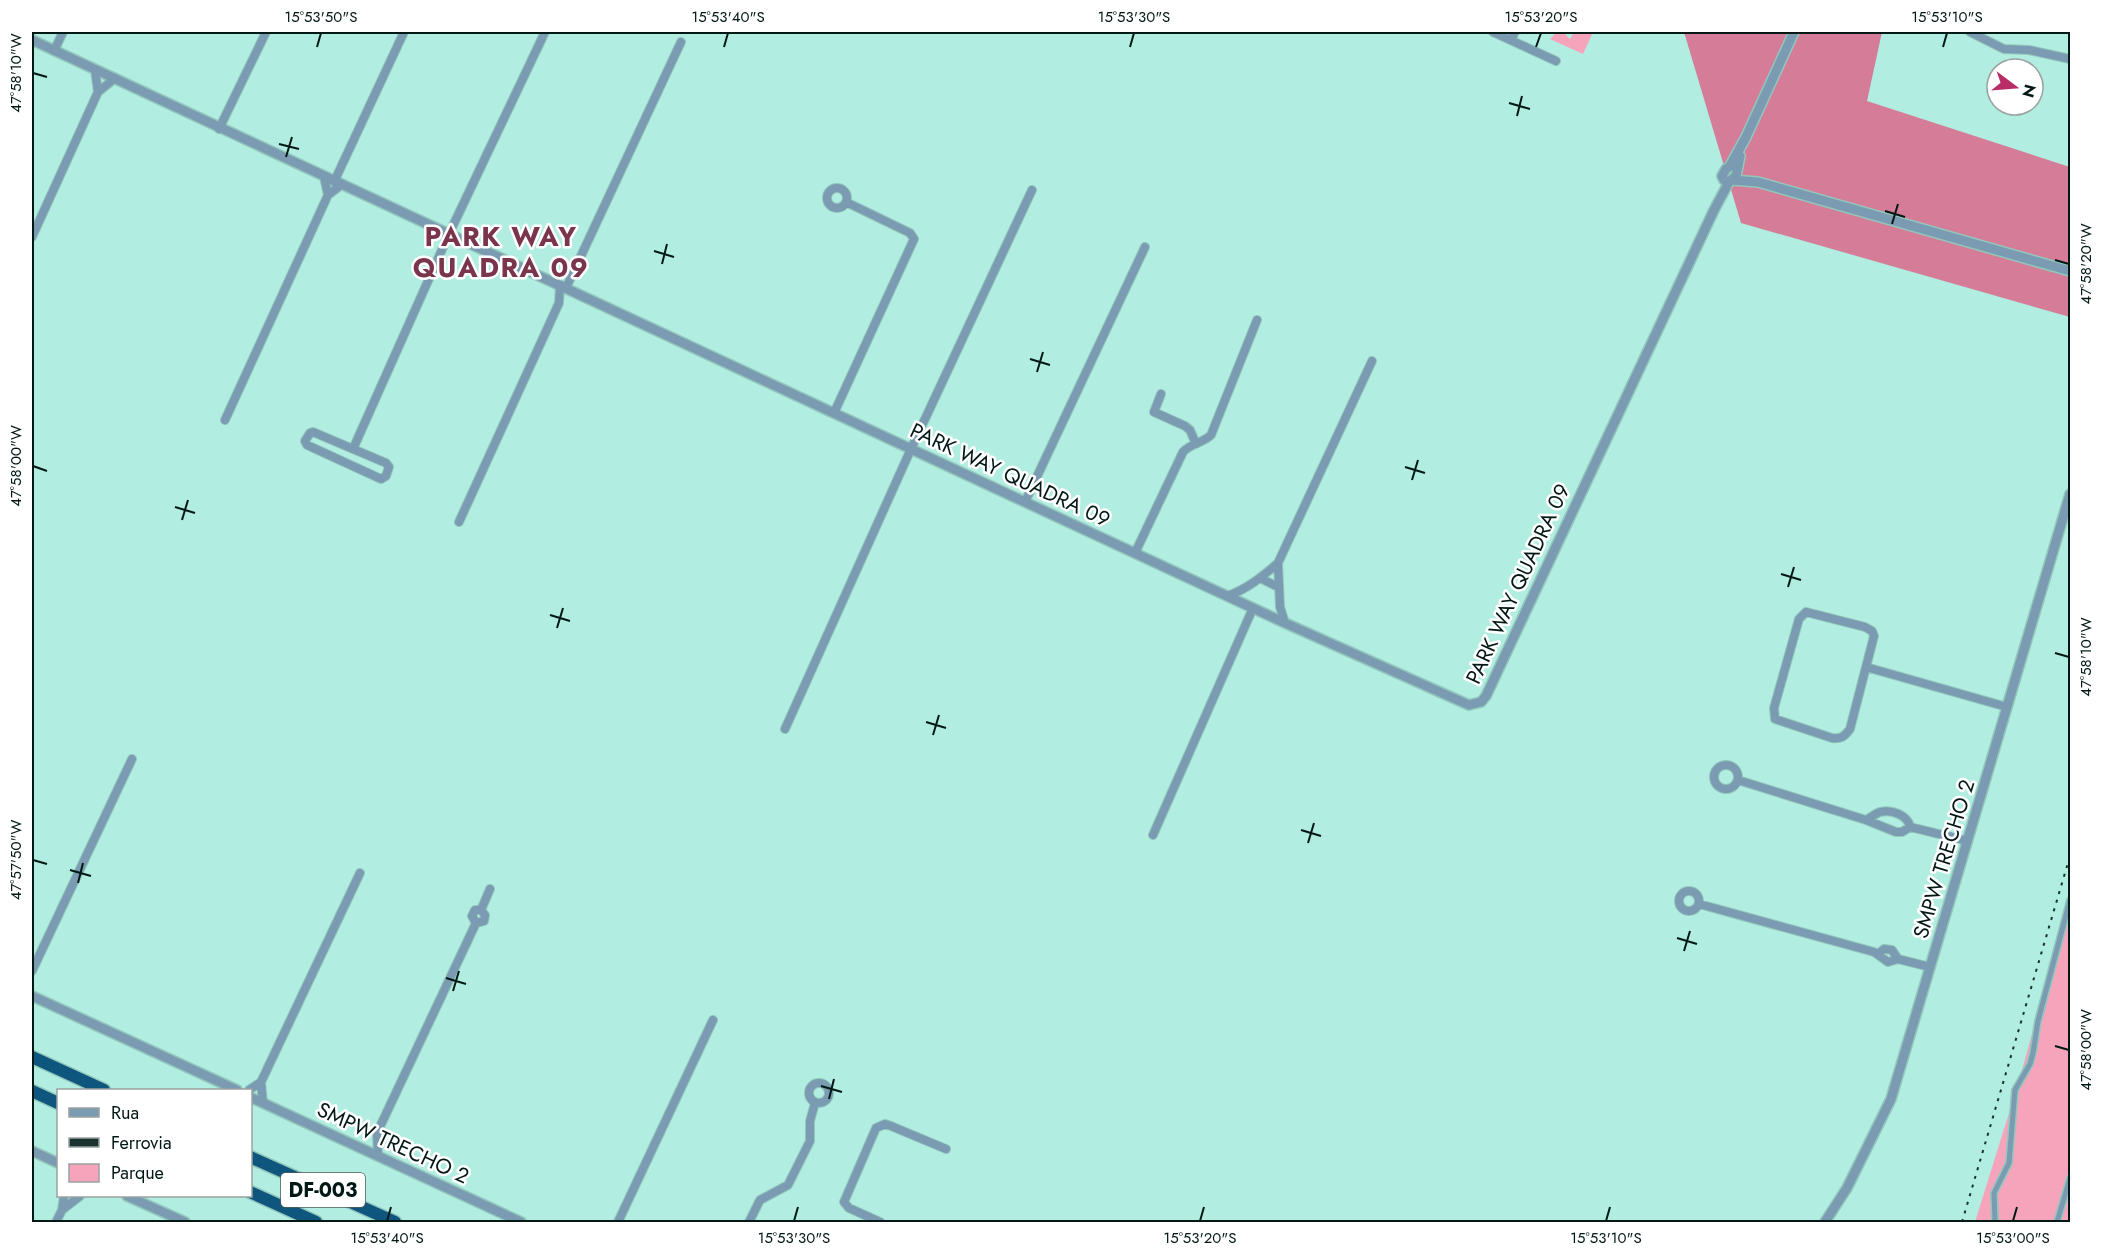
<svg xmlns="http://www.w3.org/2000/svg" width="2102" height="1254" viewBox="0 0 2102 1254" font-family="Jost,sans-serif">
	<rect width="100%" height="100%" fill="#b1ede0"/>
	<path fill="#f6a3bc" d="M1557,32L1565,34L1570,39L1574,32H1593L1583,54L1550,39Z
		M2070,896V1213L2068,1222H1975L2019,1081Z"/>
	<path fill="#d57d98" d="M1684,32H1882L1867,101L2070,167V317L1741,223Z"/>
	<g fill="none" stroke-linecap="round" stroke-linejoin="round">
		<g stroke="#92c7bb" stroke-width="8">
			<path id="pedestrian" d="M1995,1222L1994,1193L2009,1163L2015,1090L2030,1064L2033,1053L2038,1021L2070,900
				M2057,1222L2070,1178"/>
		</g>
		<g stroke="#92c7bb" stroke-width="10">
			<path id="minor" d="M1493,32L1556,61
				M1970,32L2004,49L2029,50L2070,59
				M1511,40L1515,32
				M54,51L63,32
				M95,70L98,92
				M219,129L266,32
				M324,177L328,195
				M334,182L404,32
				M827 198a10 10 0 1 1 20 0a10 10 0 1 1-20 0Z
				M32,237L98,92L114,79
				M566,288L681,42
				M1161,394L1154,412L1185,426L1190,430L1196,444
				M834,413L914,239L910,233L846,202
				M225,420L328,195L341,185
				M313,432L386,463L389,467L386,476L381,479L307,445L305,441L310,433Z
				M353,449L449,234L545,32
				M1025,502L1145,247
				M459,522L559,303L560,285
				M1135,553L1183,452C1191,443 1203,443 1211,435L1257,320
				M1260,578L1278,587
				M1227,596C1246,590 1263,576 1278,563
				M1285,623L1280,607L1278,563L1372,361
				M1866,667L1850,729C1844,737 1841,739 1832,738L1775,719L1774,708L1799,619L1806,612L1865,627L1872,631L1874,636L1866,667L2007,707
				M785,729L911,449L1032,190
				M1714 777a12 12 0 1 1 24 0a12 12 0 1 1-24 0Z
				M1738,780L1866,820L1896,832H1902L1910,827L1968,841
				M1866,820C1871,817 1875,814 1880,812C1891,809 1908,815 1910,827
				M1153,835L1253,608
				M1679 901a10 10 0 1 1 20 0a10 10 0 1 1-20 0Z
				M1699,904L1874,952L1888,962L1898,959L1930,967
				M481,910L490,889
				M1878,954L1884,949L1892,950L1898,959
				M32,971L132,759
				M809 1093a10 10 0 1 1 20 0a10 10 0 1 1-20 0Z
				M249,1090L261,1082
				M263,1103L261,1082L360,873
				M378,1156L377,1133L476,923L484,921L485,915L481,910H475L472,916L476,923
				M62,1210L80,1196
				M56,1222L62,1210L64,1196
				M618,1222L713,1020
				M749,1222L760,1200L788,1185L810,1141V1121L815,1103
				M880,1222L849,1208L844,1202L876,1128L885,1124L891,1126L946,1149"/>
		</g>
		<g stroke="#92c7bb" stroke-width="12">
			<path id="tertiary" d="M32,40L1285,623L1469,705L1481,702L1486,696L1714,210L1729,182
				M1730,166L1746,137L1794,32
				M1737,168L1732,165L1726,169L1722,176L1724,180L1729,182L1736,176L1740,156
				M1732,180L1758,182L2070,271
				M32,996L237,1090
				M250,1097L521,1222
				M32,1151L58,1163
				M127,1196L185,1222
				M1825,1222L1847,1188L1891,1099L2070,494"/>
		</g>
		<g stroke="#92c7bb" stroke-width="15">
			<path id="trunk" d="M32,1057L104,1090
				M32,1091L58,1103
				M250,1157L395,1222
				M250,1192L316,1222"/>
		</g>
		<use href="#pedestrian" stroke="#7b9bb3" stroke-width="5"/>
		<use href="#minor" stroke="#7b9bb3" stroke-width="8"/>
		<use href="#tertiary" stroke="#7b9bb3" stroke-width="9"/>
		<use href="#trunk" stroke="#0f567e" stroke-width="12"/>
		<path stroke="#193430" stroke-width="2" stroke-dasharray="3 6" stroke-linecap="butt" d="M1962,1222L2070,856"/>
	</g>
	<path fill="none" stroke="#021815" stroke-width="2" d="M317,47L321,33M724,47L728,33M1130,47L1134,33M1536,47L1541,33M1943,47L1947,33M33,73L47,77M1509,103L1530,109M1517,116L1522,96M279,144L299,149M286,157L292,137M1885,211L1905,217M1892,224L1898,204M654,251L674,257M2055,260L2069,264M662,264L667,244M1030,359L1050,365M1037,372L1043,352M33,466L47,471M1405,467L1425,473M1412,480L1418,460M175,507L195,513M182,520L188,500M1781,574L1801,580M1788,587L1794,567M550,615L570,621M557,628L563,608M2055,653L2069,657M926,722L946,728M933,735L939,715M1301,830L1321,836M1308,843L1314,823M33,860L47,864M70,870L91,876M78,883L83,863M1677,938L1697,944M1684,951L1690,931M446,978L466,984M453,991L459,971M2055,1046L2069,1050M821,1086L842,1092M829,1099L834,1079M387,1221L391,1207M794,1221L798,1207M1200,1221L1204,1207M1606,1221L1610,1207M2013,1221L2017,1207"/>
	<g text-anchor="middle" stroke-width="5" stroke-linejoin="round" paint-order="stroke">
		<rect fill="#fff" stroke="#4e5d5b" stroke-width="1.5" x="281" y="1173" width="84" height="34" rx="4.5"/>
		<g font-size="20" font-weight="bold" fill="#021815">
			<text x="323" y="1197">DF-003</text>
		</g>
		<g font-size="21" fill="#021815" stroke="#fff">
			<text transform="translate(1010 475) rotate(25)" y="7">PARK WAY QUADRA 09</text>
			<text transform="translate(1518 584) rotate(-65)" y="7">PARK WAY QUADRA 09</text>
			<text transform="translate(1944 859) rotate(-73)" y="7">SMPW TRECHO 2</text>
			<text transform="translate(393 1143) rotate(25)" y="7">SMPW TRECHO 2</text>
		</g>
		<g font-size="27" font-weight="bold" letter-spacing="1.5" fill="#7a354d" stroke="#fff">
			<text x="501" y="246">PARK WAY<tspan x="501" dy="31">QUADRA 09</tspan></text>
		</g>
	</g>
	<rect width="2102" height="1254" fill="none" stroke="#ffffff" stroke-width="66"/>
	<rect x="57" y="1089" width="195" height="108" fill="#ffffff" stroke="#9aa3a1" stroke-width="1.5"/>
	<rect x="69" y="1108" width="30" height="9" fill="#7b9bb3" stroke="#9aa3a1" stroke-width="1.5"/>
	<text x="111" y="1119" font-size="18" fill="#021815">Rua</text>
	<rect x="69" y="1138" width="30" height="9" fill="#193430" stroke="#9aa3a1" stroke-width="1.5"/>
	<text x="111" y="1149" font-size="18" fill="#021815">Ferrovia</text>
	<rect x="69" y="1164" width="30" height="18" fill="#f6a3bc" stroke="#9aa3a1" stroke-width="1.5"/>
	<text x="111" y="1179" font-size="18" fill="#021815">Parque</text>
	<g transform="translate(2015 87) rotate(106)"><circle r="28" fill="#ffffff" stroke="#9aa3a1" stroke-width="1.5"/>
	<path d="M0-4.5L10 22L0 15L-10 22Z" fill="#b82d66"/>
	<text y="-9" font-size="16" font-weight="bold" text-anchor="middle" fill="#021815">N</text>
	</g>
	<rect x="33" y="33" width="2036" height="1188" fill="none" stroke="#021815" stroke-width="2"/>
	<g font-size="15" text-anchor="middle" fill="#021815">
		<text x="321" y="22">15°53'50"S</text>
		<text x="728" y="22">15°53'40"S</text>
		<text x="1134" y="22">15°53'30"S</text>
		<text x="1541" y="22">15°53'20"S</text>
		<text x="1947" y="22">15°53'10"S</text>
		<text transform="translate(16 73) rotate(-90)" y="5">47°58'10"W</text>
		<text transform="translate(2086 264) rotate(-90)" y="5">47°58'20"W</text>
		<text transform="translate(16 466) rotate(-90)" y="5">47°58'00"W</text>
		<text transform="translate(2086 657) rotate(-90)" y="5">47°58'10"W</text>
		<text transform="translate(16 860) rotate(-90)" y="5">47°57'50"W</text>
		<text transform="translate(2086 1050) rotate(-90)" y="5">47°58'00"W</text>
		<text x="387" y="1243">15°53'40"S</text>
		<text x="794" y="1243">15°53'30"S</text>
		<text x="1200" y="1243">15°53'20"S</text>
		<text x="1606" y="1243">15°53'10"S</text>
		<text x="2013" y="1243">15°53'00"S</text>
	</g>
</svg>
